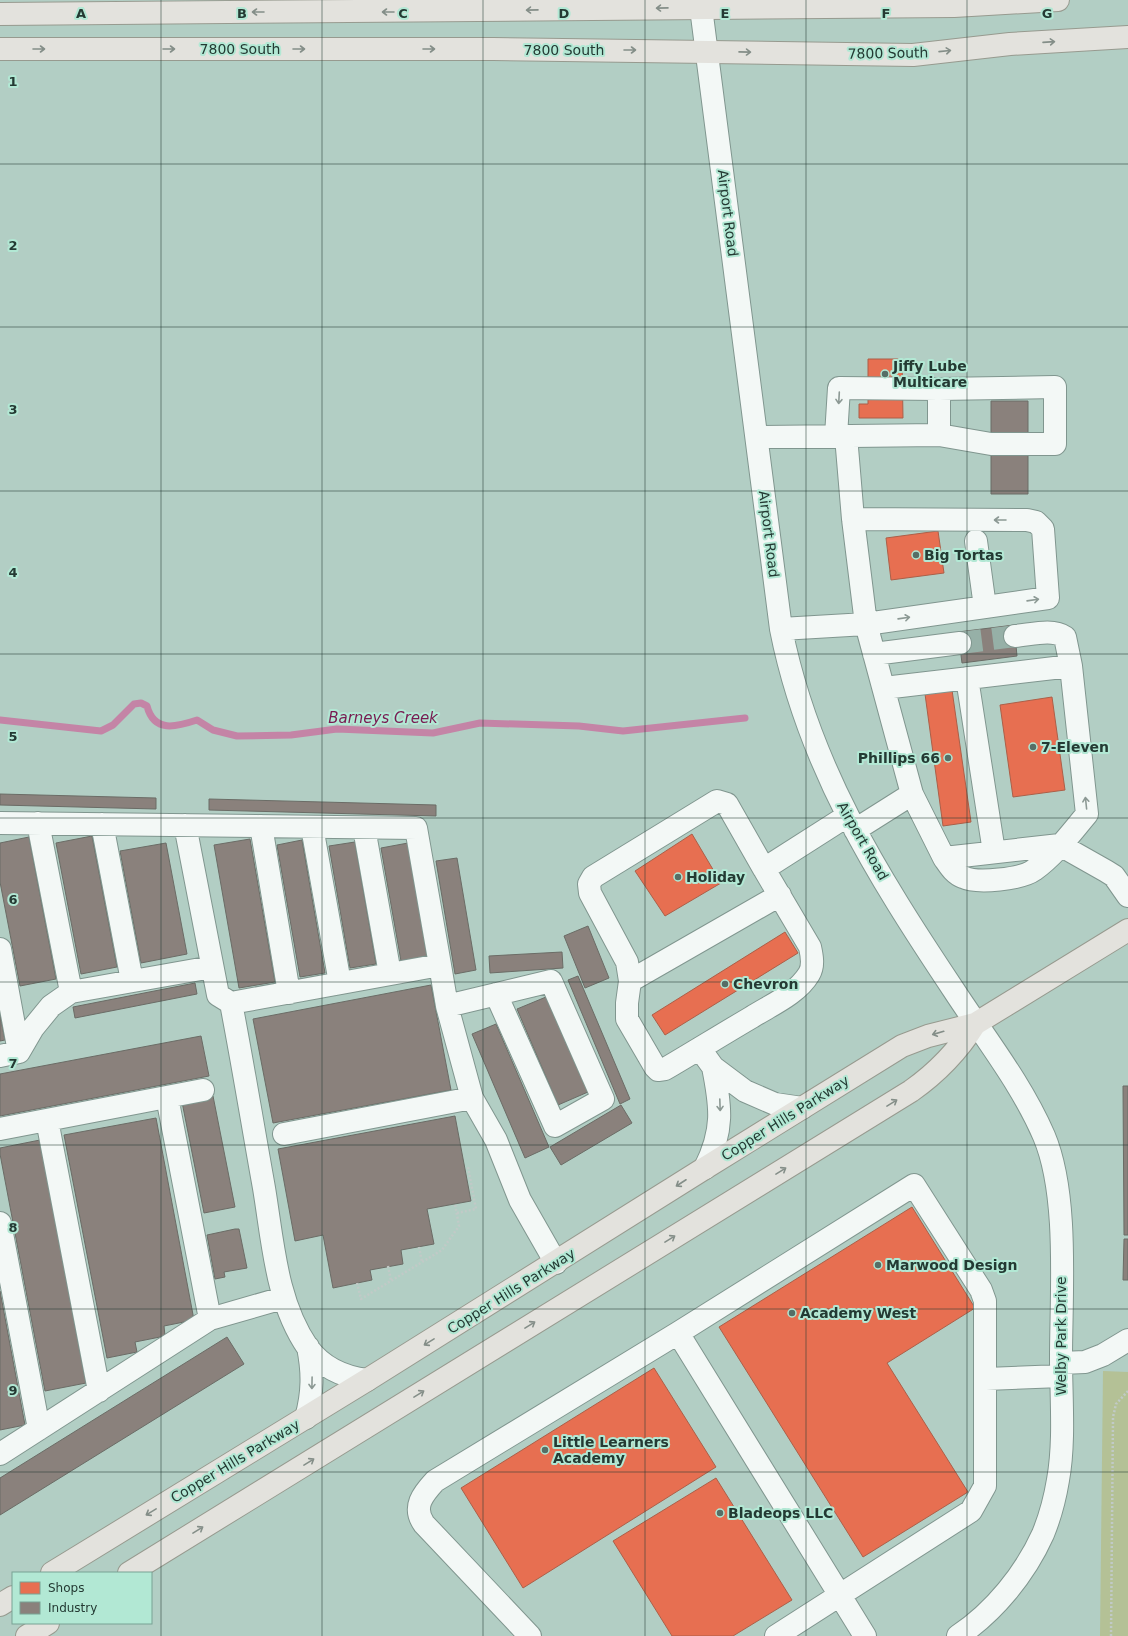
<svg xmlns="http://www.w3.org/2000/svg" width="1128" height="1636" viewBox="0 0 1128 1636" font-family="'DejaVu Sans',sans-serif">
	<rect width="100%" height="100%" fill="#b2cec4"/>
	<path fill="#b4c196" d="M1103,1371L1128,1372V1636H1100Z"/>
	<path fill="#e76f51" stroke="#ac5f48" d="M868,359H902L903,418H859V404H868Z
		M938,531L944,573L891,580L886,538Z
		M952,690L971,822L943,826L925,694Z
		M1052,697L1065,790L1013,797L1000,705Z
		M692,834L721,883L665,916L635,871Z
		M785,932L798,953L665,1035L652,1015Z
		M912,1207L975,1308L887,1363L968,1492L863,1557L719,1327Z
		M654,1368L716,1467L523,1588L461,1488Z
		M716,1478L792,1600L733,1636H672L613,1541Z"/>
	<path fill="#8a817c" stroke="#6b6c66" d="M991,401H1028V494H991Z
		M1014,625L1017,656L962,663L958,632Z
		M0,794L156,798V809L0,805Z
		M209,799L436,805V816L209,810Z
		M92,836L117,967L81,974L56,843Z
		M29,837L56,979L20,986L0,882V843Z
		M250,839L275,982L239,988L214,845Z
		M302,840L325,973L300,977L277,845Z
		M355,842L376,964L350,968L329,846Z
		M166,843L187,954L141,963L120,851Z
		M408,843L427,956L401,961L381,848Z
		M457,858L476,970L455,974L436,861Z
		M588,926L609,978L585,988L564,936Z
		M562,952L563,968L490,973L489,956Z
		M578,976L630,1099L620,1104L568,980Z
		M195,983L197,994L75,1018L73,1007Z
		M431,985L451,1090L273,1123L253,1019Z
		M546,997L588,1092L558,1105L517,1009Z
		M0,1015L5,1040L0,1041Z
		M496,1024L549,1147L525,1158L472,1034Z
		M201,1036L209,1076L0,1116V1074Z
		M1123,1086H1128V1235H1124Z
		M213,1096L235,1207L204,1213L182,1102Z
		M621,1105L632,1123L561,1165L550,1147Z
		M455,1116L471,1201L427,1209L434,1244L401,1250L403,1264L370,1270L372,1280L333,1288L323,1235L295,1241L278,1149Z
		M156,1118L194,1320L164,1326L165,1336L135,1342L137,1352L107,1358L64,1135Z
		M40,1140L86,1383L45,1391L0,1154V1148Z
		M235,1229H239L247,1268L224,1272L225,1277L215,1279L207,1235Z
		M1124,1239H1128V1280H1123Z
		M0,1291L25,1425L0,1430Z
		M227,1337L244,1364L0,1515V1478Z"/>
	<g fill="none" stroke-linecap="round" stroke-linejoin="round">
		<path stroke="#c484a6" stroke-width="7" d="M0,720L101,731L113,725L134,704L141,703L147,706C154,733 176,727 197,720L213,730L237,736L291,735L337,729L433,733L480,723L579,726L623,731L745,718"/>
		<path stroke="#96b0a7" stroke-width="22" stroke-dasharray="22 11" stroke-linecap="butt" d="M960,643L1015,636"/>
		<g stroke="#80968f" stroke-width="24">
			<path id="minor" d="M700,0L781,629C808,765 877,875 953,989C985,1038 1021,1083 1044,1136C1069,1195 1061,1293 1061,1358C1061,1398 1065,1441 1058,1480C1055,1498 1050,1517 1043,1534C1025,1574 994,1612 958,1636
				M836,436L839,388L939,389
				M757,437L939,435L991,444H1055V387L939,389V435
				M853,519L1027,520L1036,522L1043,529L1048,598L866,624L912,794L855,830
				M976,541L985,607
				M781,629L866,624L853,519L846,436
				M874,654L960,643
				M967,678L994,852
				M884,688L1071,666
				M912,794L944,858L1060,845L1106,871L1114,876L1128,896
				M0,823L416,828L440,965
				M38,823L71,992
				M102,824L132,981
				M185,825L218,995L231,1003
				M261,826L289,993
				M312,827L340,983
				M364,828L390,974
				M944,858C949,865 954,874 963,877C977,884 1022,879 1034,870C1055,855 1071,833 1087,814L1071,666L1065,637C1052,628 1030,635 1015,636
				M764,869L727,804L717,801L593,877L589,884L590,893L627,962L630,981L627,1003V1019L655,1067L658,1070L665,1069C694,1052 723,1034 752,1017C771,1005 797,994 809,974C814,966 812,956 810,947L764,869L847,816
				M0,949L19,1052
				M630,981L780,895
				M447,1006L551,981L603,1099L555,1126L496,994
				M700,1049L713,1067L745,1091L775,1104L802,1108
				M0,1056L19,1052L33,1028L51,1006L71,992L212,967
				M167,1097L210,1319
				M47,1120L99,1391
				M0,1129L203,1090
				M284,1134L472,1098
				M705,1168C724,1130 721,1107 713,1067
				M0,1223L39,1429
				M678,1333L865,1636
				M1061,1363L1085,1362L1103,1355L1128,1340
				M986,1379L1061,1376
				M367,1380C344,1377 322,1367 308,1348C276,1302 273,1242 264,1188C253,1127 243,1065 231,1003L440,965L447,1006L472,1098L496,1140L520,1200L556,1263
				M306,1418C313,1393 313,1372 308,1347
				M0,1454L210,1319L283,1298
				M530,1636L424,1524C412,1507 423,1494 435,1481L678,1333L914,1185L981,1290L985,1301V1486L971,1511L776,1636"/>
		</g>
		<g stroke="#979a8f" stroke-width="24">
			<path id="major" d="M0,14L954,6L1058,0
				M0,49H493L913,55L1010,44L1128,37
				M52,1573L367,1380L705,1168L902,1046L928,1036L975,1024L1128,930
				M129,1573L911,1091C938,1072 958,1051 975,1024
				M0,1605L13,1597
				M27,1636L48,1623"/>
		</g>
		<path stroke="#c1cac7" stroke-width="2.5" stroke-dasharray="2 2" stroke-linecap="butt" d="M457,1213L476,1209L468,1167
			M419,1247L422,1262
			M388,1266L391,1281
			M357,1283L361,1299L442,1250L459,1226L455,1204
			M1111,1636L1113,1417L1116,1404L1128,1391"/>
		<use href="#minor" stroke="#f3f8f6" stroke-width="22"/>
		<use href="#major" stroke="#e3e2dd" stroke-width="22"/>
	</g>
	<defs><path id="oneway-shaft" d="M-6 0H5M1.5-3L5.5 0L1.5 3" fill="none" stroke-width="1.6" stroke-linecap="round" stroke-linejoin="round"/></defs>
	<g stroke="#848e88">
		<use href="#oneway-shaft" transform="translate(662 8) rotate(179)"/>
		<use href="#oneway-shaft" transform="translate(532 10) rotate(179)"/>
		<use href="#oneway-shaft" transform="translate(258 12) rotate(180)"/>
		<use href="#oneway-shaft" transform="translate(388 12) rotate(180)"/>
		<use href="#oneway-shaft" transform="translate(1049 42) rotate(-4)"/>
		<use href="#oneway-shaft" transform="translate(39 49)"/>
		<use href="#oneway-shaft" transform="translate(169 49)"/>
		<use href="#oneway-shaft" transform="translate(299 49)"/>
		<use href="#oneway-shaft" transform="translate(429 49)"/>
		<use href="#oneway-shaft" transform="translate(630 50)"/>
		<use href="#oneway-shaft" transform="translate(945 51) rotate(-6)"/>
		<use href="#oneway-shaft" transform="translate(745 52) rotate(1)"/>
		<use href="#oneway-shaft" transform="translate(938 1033) rotate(164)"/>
		<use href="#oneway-shaft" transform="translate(892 1103) rotate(-32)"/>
		<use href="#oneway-shaft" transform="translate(781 1171) rotate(-32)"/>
		<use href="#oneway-shaft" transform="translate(681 1183) rotate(147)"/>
		<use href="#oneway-shaft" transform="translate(670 1239) rotate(-32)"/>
		<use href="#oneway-shaft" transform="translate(530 1325) rotate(-32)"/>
		<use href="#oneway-shaft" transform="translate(429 1342) rotate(148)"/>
		<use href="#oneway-shaft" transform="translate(419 1394) rotate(-32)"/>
		<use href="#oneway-shaft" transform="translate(309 1462) rotate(-32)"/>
		<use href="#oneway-shaft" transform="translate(151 1512) rotate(149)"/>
		<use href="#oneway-shaft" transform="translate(198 1530) rotate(-32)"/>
	</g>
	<g stroke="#8c9994">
		<use href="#oneway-shaft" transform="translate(839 398) rotate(93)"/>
		<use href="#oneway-shaft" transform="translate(1000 520) rotate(-180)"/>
		<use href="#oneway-shaft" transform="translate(1033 600) rotate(-8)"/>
		<use href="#oneway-shaft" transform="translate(904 618) rotate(-8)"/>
		<use href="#oneway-shaft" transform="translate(1086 803) rotate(-96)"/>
		<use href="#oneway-shaft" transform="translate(720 1105) rotate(88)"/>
		<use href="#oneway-shaft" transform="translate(312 1383) rotate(91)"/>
	</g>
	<path fill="none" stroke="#243a33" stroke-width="1" stroke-opacity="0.55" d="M161,0V1636M322,0V1636M483,0V1636M645,0V1636M806,0V1636M967,0V1636M0,164H1128M0,327H1128M0,491H1128M0,654H1128M0,818H1128M0,982H1128M0,1145H1128M0,1309H1128M0,1472H1128"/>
	<g fill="#566e66" stroke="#b2e8d4" stroke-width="1.5">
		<circle cx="885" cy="374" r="4"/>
		<circle cx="916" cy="555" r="4"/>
		<circle cx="1033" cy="747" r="4"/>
		<circle cx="948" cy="758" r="4"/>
		<circle cx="678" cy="877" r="4"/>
		<circle cx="725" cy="984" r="4"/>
		<circle cx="878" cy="1265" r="4"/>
		<circle cx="792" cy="1313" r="4"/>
		<circle cx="545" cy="1450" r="4"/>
		<circle cx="720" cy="1513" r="4"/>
	</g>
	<g text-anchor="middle" stroke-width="4" stroke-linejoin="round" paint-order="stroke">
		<g font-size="14" fill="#243a33" stroke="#b2e8d4">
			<text x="240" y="54">7800 South</text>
			<text x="564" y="55">7800 South</text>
			<text transform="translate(888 53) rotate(-1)" y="5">7800 South</text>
			<text transform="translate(728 213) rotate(83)" y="5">Airport Road</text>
			<text transform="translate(769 534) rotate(83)" y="5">Airport Road</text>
			<text transform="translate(863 841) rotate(60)" y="5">Airport Road</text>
			<text transform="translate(785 1118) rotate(-32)" y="5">Copper Hills Parkway</text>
			<text transform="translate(511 1291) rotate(-32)" y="5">Copper Hills Parkway</text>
			<text transform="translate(1061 1336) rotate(-90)" y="5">Welby Park Drive</text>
			<text transform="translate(235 1461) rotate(-31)" y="5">Copper Hills Parkway</text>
		</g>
		<g font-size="14" font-weight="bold" fill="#243a33" stroke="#b2e8d4" text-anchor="start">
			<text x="893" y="371">Jiffy Lube<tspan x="893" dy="16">Multicare</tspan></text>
			<text x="924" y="560">Big Tortas</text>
			<text x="1041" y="752">7-Eleven</text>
			<text x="940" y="763" text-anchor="end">Phillips 66</text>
			<text x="686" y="882">Holiday</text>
			<text x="733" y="989">Chevron</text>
			<text x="886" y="1270">Marwood Design</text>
			<text x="800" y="1318">Academy West</text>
			<text x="553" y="1447">Little Learners<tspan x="553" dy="16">Academy</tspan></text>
			<text x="728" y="1518">Bladeops LLC</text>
		</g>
		<g font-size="15" font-style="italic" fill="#781b51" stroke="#b2e8d4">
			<text x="383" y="723">Barneys Creek</text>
		</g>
	</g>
	<g font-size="13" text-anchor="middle" font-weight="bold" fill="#243a33" stroke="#b2e8d4" stroke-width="4" stroke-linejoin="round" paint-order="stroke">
		<text x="81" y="18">A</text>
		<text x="242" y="18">B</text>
		<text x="403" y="18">C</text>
		<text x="564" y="18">D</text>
		<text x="725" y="18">E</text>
		<text x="886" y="18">F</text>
		<text x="1047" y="18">G</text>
		<text x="13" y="86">1</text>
		<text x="13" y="250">2</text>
		<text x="13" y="414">3</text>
		<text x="13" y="577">4</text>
		<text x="13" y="741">5</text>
		<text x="13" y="904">6</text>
		<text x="13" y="1068">7</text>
		<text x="13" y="1232">8</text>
		<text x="13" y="1395">9</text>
	</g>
	<rect x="12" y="1572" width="140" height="52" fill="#b2e8d4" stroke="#79a294"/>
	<rect x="20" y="1582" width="20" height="12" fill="#e76f51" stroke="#79a294"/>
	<text x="48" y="1592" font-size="12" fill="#243a33">Shops</text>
	<rect x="20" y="1602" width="20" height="12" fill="#8a817c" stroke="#79a294"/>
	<text x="48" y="1612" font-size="12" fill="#243a33">Industry</text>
</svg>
